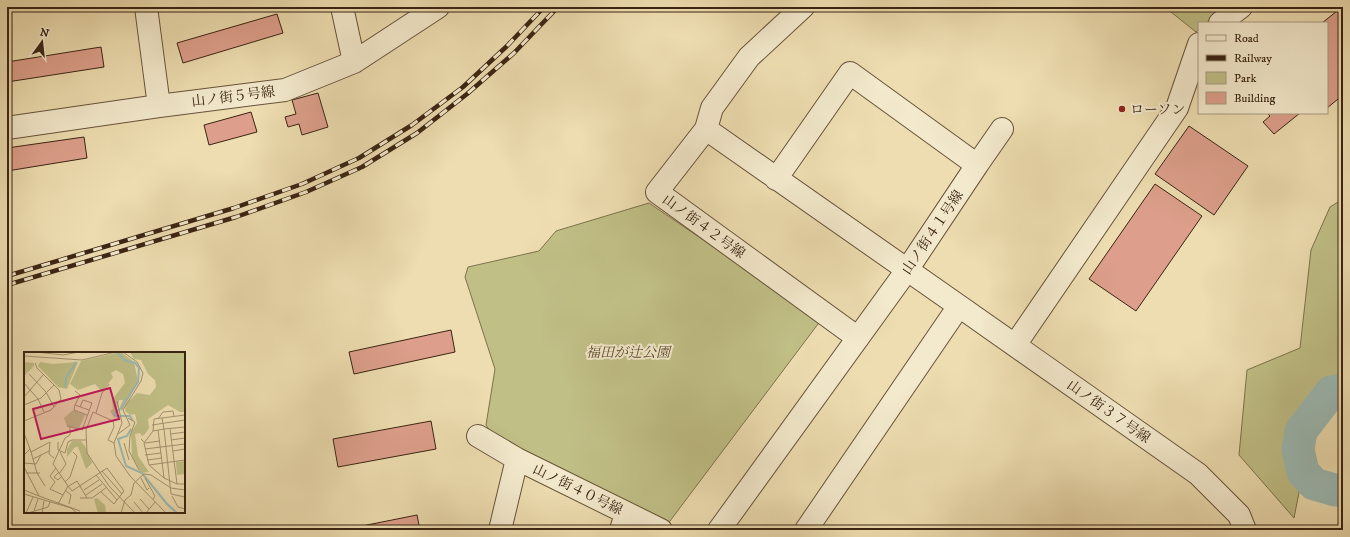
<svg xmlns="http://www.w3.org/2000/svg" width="1350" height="537" viewBox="0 0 1350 537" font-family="'IM FELL DW Pica','Noto Serif JP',serif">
	<rect width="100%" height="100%" fill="#edddb0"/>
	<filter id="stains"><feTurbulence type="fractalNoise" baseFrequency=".005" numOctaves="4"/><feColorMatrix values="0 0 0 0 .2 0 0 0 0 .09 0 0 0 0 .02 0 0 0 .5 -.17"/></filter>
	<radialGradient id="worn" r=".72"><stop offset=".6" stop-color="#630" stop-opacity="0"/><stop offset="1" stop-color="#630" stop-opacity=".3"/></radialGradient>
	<path fill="#c0bf86" stroke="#7d724c" d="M1170,7H1225L1206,23H1199V29L1196,32L1171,12Z
		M1343,199V394L1318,396L1294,518L1239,455L1247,370L1300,348L1311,250L1330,207Z
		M649,203L821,320L667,525L494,437L486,425L495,369L465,277L468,267L539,251L556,231Z"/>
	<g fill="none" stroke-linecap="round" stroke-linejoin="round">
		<path stroke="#9cbab4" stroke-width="33" d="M1343,390L1331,392L1301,431L1298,450L1303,472L1314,484L1335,490H1343"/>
	</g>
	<path fill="#dd9f8b" stroke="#3a2413" d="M1342,7H1343V95L1327,108V23H1322Z
		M277,14L283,33L183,63L177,43Z
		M101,47L104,67L7,82V62Z
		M318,93L328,127L302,135L299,124L288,127L285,117L296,114L292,100Z
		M251,112L257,132L209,145L204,125Z
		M1267,113H1300L1274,134L1263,122L1270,116Z
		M1189,126L1248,166L1214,215L1155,174Z
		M84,137L87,158L7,171V148Z
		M1155,184L1202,216L1136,311L1089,279Z
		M451,330L455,352L354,374L349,352Z
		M431,421L436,449L338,467L333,439Z
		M417,515L420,530H342Z"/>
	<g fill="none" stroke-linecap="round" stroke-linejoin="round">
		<g stroke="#67523a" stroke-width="24">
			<path id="minor" d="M146,7L159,106
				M342,7L354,62
				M1220,23L1241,7
				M7,128L159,106L285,90L354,62L438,7
				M706,129L712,108L749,57L803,7
				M977,165L1002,129
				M858,338L657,192L706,129L959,306
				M1015,345L1177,108L1199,44
				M478,436L517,459L661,530
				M500,530L517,459
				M621,530L626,513
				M719,530L907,270L977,165L850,73L776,179
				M806,530L959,306L1198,474L1239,515L1245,530"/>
		</g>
		<use href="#minor" stroke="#f3e9cc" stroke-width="22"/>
		<g stroke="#3a2413" stroke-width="4.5">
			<path id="rail" d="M7,276L234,208L302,184L359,158L412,125L463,87L507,46L544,7
				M7,285L236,217L306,192L362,167L417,133L467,94L514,53L558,7"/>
		</g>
		<use href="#rail" stroke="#f3e9cc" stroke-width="3" stroke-dasharray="9" stroke-linecap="butt"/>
	</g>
	<circle fill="#8f2418" stroke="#f3e9cc" stroke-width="1.5" cx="1122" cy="109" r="4"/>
	<g text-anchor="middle" stroke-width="4" stroke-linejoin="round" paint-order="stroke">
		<g font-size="14" fill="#3a2413" stroke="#f3e9cc">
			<text transform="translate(233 96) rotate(-7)" y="5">山ノ街５号線</text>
			<text transform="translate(704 226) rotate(36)" y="5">山ノ街４２号線</text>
			<text transform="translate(932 232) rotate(-56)" y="5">山ノ街４１号線</text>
			<text transform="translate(1109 411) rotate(35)" y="5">山ノ街３７号線</text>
			<text transform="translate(578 489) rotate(26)" y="5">山ノ街４０号線</text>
		</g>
		<g font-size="14" fill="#3a2413" stroke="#f3e9cc" text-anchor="start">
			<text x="1130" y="114">ローソン</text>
		</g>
		<g font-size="14" font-style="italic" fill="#5c4b30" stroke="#f3e9cc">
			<text x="628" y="357">福田が辻公園</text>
		</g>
	</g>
	<g transform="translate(24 352)">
		<rect width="161" height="161" fill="#edddb0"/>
		<path d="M97,0L110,10L114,30L98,59L96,55L99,48H95L93,58L91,59V67L86,59L89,57L88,48L101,31L99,22L92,18L87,21L89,25L78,40L71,32L54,38L46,32L57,9ZM106,0H161V60H156L144,53L124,67L125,76L121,82L118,84L116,81L111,82L114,104L125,120L117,121L108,104L107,81L113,71L111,62L106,63L101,59L102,52L113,41L126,43L132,35L131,28L124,22L117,8L110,7ZM0,10L10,11V14L0,24ZM16,10L28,12L54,10L43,37L34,35L14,14ZM49,58L61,63L55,77L43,74L40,66ZM48,89H57L61,94L68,111L62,117L54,95H51L43,105V97ZM161,109V122L153,123L152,110ZM73,146L81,153L82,161H74L70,147Z" fill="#c0bf86"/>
		<path fill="none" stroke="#9cbab4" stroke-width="2" d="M93,0L100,8L111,11L115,16L114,30L97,56L90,62L92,64H106L109,69M41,35L42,26L52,10M107,77L103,84L94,87L102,114L118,121L143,152L153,161"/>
		<path fill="none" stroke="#a59371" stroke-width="1" d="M12,0L39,3L55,0M0,4L58,8L92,0M5,22L22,40L30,55M0,31L14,47L20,60M51,39L56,43L51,53M0,45L19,23M93,49L98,71L90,91L92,104L106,124L142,161M0,53L17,46L30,33M56,55L59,48L68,51L58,78M72,61L78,41L85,32M63,63L50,58L51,53L65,58M104,66L111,70L106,84L105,99L115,118M138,66L140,77L129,79L120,91L125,113L140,126L153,132H161M134,67L139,60L149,59L150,64M0,69L27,58L37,47L35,38L13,16L11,11M128,73L161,68M43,74L59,78M161,75L140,77L147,142L161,145M146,77L153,132M134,78L140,126M129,79L130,67L161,63M0,81L6,97L0,103M94,82L106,73L99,58L117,29L119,21L113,10L99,0M147,82L161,80M117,87L121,91L136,89M147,88L161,86M34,90V98L41,101L44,90L48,88H62M90,91L84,88L90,75L89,69L69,60L62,78L63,101L85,134L111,161M100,91L105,108M6,97L7,100L26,90L25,102L30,106M121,97L161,92M149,99L161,97M7,100L13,121L21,134M121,103L137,101M9,107L25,99M123,108L138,106M0,111L12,112L17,103M125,113L161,108M0,115L15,144L56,159M78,119L98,142M35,120L30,125L34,128L37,125M2,121H16M35,122L42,112L36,100M72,123L93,148M117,126L123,138L125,136M121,126L131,144L129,147M41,130L46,125L53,104L49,100M44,134L48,139L83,116L100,139L90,152L77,140M45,134L53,129L63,146M26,137L31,130L26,124L32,116M26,137L39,143M0,138L15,144M41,138L47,143L45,152M60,138L75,128M0,142L47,156L53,161M62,143L78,132M148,144L154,155L161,157M56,146H68L83,135M116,147L125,157M110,150L119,161M34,152L44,134L29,112L41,86L46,83V75M10,159L14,147M2,161L9,145M4,161L24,155L26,150M18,161L20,149M97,161L101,148L107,143L110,131L120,122L127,123L147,136L161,138M122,161L131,150"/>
		<path fill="#c2185b" fill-opacity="0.15" stroke="#c2185b" stroke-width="2" d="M86,36L95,67L17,87L9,57Z"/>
		<rect width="161" height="161" fill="none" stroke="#3a2413" stroke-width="2"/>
	</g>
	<rect width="1350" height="537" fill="none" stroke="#edddb0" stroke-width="24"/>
	<rect x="8" y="8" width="1334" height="521" fill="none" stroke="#3a2413" stroke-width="2"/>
	<rect x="12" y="12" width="1326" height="513" fill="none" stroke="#3a2413"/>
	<rect x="1198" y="22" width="130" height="92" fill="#f3e9cc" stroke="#a99a82"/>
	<rect x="1206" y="35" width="20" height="6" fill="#f3e9cc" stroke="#a99a82"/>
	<text x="1234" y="42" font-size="12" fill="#3a2413">Road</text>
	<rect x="1206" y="55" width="20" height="6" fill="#3a2413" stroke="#a99a82"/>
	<text x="1234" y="62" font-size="12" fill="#3a2413">Railway</text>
	<rect x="1206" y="72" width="20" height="12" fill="#c0bf86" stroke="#a99a82"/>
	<text x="1234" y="82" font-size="12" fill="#3a2413">Park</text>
	<rect x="1206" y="92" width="20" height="12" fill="#dd9f8b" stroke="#a99a82"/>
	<text x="1234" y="102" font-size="12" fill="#3a2413">Building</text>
	<g transform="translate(42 42) rotate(15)" stroke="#f3e9cc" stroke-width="3" paint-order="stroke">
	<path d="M0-3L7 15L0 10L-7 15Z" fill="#3a2413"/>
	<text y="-6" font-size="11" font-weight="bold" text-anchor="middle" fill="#3a2413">N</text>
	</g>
	<rect width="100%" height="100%" filter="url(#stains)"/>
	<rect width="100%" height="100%" fill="url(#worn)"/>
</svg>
